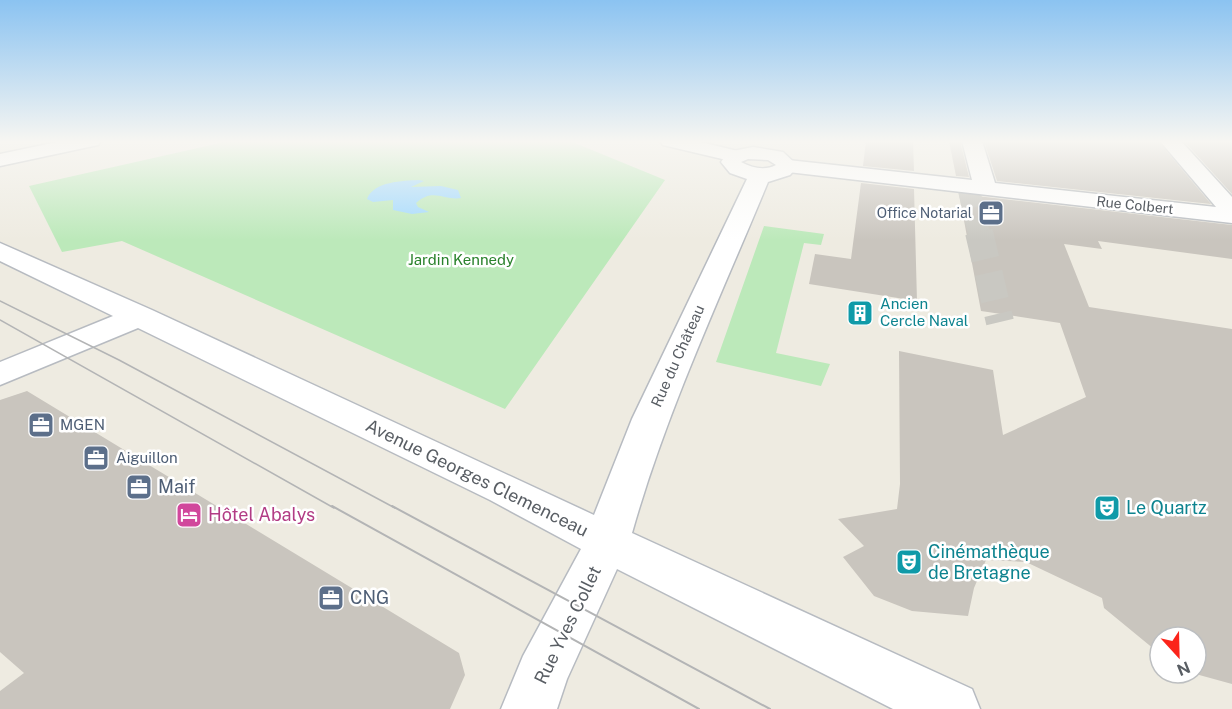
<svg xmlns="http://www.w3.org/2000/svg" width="1232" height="709" viewBox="0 0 1232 709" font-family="'Public Sans',sans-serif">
	<rect width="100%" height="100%" fill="#eeebe1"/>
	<path fill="#bce9ba" d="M229,141H570L665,180L505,409L122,241L62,252L29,186Z
		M764,226L824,234L821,245L804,243L776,353L830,364L821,386L716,362Z"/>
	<path fill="#a0d9ff" d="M419,180L424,181L411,187L441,186L458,190L461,198C445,201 433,187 416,203L418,207L429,212L412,214L393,210V200L373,202L367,199C374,181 403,181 419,180Z"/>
	<path fill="#c9c5be" d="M866,141H913L914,171L863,166Z
		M949,141H960L969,177L956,176Z
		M984,141H1158L1211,204L997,181Z
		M1184,141H1232V194Z
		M861,183L914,189L917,301L809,284L815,254L851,259Z
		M959,194L1232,225V259L1098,241L1102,249L1064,244L1089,307L1232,329V684L1192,673H1196V637H1160V654L1104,608L1102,598L1026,562L986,560L974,588L968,616L912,611L874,596L843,557L864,546L838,519L897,509L900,484L899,351L993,370L1003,435L1086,397L1060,323L981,311Z
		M27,391L459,653L465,675L450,709H0V691L24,673L0,652V400Z"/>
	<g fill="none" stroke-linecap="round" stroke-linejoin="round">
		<path stroke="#c9c8c2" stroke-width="22" stroke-dasharray="22 11" stroke-linecap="butt" d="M968,186L979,233"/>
		<path stroke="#c9c8c2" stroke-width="28" stroke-dasharray="28 14" stroke-linecap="butt" d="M979,232L1000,322"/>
		<g stroke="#b6babf" stroke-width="3">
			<path id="street" d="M62,141H101L98,145L0,166V154Z
				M660,141H696L742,152L745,156L742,160L735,162L663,145Z
				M962,141H982L995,183L1216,207L1160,141H1181L1232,197V223L788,172L781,170L778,166L781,162L788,160L972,180Z"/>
		</g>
		<g stroke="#b7bbc1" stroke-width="3">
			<path id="secondary" d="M753,147L783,152L798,166L790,175L768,182C720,298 666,412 632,533L972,689L980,709H893L617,569L567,679L557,709H501L523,656L581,549L490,500L138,328L0,385V362L113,316L0,261V243L152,310L594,515L632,419L747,179L730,173L721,162L728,152ZM748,159L768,160L776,165C765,171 752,168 741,162Z"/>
		</g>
		<use href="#street" fill="#fff" fill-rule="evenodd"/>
		<use href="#secondary" fill="#fff" fill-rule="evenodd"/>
		<path stroke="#b3b4b5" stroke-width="1.5" d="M0,301L119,360L395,508
			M0,320L334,508"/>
		<path stroke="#b3b4b5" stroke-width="2" d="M332,506L699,709
			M392,506L770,709"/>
	</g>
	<linearGradient id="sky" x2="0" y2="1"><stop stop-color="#8bc3f1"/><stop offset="0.59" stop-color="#f7f6f2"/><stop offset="1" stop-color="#f7f6f2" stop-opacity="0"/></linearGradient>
	<rect width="1232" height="240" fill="url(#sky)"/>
	<defs>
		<g id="office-square" transform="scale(1.35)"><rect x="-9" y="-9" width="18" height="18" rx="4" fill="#5c6f8a" stroke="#fff"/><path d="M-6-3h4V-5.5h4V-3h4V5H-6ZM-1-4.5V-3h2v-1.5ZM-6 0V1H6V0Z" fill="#fff"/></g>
		<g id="building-square" transform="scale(1.35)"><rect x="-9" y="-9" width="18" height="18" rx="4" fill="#0f9aa8" stroke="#fff"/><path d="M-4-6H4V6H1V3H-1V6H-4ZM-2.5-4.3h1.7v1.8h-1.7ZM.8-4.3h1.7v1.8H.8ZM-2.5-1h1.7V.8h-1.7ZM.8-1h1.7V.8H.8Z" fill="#fff"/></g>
		<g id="theatre-square" transform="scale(1.35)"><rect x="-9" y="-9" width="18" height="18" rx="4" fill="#0f9aa8" stroke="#fff"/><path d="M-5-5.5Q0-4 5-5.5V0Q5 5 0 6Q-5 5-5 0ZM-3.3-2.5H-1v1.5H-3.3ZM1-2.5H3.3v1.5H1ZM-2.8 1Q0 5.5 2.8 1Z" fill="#fff"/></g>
		<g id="hotel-square" transform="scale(1.35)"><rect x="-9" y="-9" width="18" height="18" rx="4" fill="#d1479c" stroke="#fff"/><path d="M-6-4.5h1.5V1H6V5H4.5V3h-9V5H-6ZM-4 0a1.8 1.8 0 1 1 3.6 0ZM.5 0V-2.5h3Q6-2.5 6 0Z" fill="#fff"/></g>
	</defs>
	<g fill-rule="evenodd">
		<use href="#office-square" x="991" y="213"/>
		<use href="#building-square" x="860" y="313"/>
		<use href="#office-square" x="41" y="425"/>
		<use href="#office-square" x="96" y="458"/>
		<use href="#office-square" x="139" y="487"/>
		<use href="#theatre-square" x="1107" y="508"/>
		<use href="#hotel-square" x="189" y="515"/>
		<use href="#theatre-square" x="909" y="562"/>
		<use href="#office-square" x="331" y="598"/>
	</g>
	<g text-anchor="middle" stroke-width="5" stroke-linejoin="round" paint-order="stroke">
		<g font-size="14" fill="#595e64" stroke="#fff">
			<text transform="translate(1135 205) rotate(6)" y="5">Rue Colbert</text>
		</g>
		<g font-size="14" fill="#4e5e75" stroke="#fff" text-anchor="end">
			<text x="972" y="218">Office Notarial</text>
		</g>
		<g font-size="15" fill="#2a822c" stroke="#fff">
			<text x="461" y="265">Jardin Kennedy</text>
		</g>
		<g font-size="15" fill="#0d838f" stroke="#fff" text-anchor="start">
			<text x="880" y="309">Ancien<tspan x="880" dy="17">Cercle Naval</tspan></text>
		</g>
		<g font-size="15" fill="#595e64" stroke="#fff">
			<text transform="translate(678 356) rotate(-66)" y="5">Rue du Château</text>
		</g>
		<g font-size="15" fill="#4e5e75" stroke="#fff" text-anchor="start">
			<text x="60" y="430">MGEN</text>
			<text x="116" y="463">Aiguillon</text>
		</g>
		<g font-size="18" fill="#595e64" stroke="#fff">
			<text transform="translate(477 478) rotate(26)" y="6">Avenue Georges Clemenceau</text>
			<text transform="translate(568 625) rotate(-64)" y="6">Rue Yves Collet</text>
		</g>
		<g font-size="18" fill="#4e5e75" stroke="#fff" text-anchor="start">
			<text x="158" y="493">Maif</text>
			<text x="350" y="604">CNG</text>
		</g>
		<g font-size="18" fill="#0d838f" stroke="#fff" text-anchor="start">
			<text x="1126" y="514">Le Quartz</text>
			<text x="928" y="558">Cinémathèque<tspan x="928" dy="21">de Bretagne</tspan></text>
		</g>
		<g font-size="18" fill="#b23c85" stroke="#fff" text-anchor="start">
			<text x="208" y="521">Hôtel Abalys</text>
		</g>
	</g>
	<g transform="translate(1178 655) rotate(158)"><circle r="28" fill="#ffffff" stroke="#bdbfc1" stroke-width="1.5"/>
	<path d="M0-4.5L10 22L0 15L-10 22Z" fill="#fb241a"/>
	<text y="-9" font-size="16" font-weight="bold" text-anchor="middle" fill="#595e64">N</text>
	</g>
</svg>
